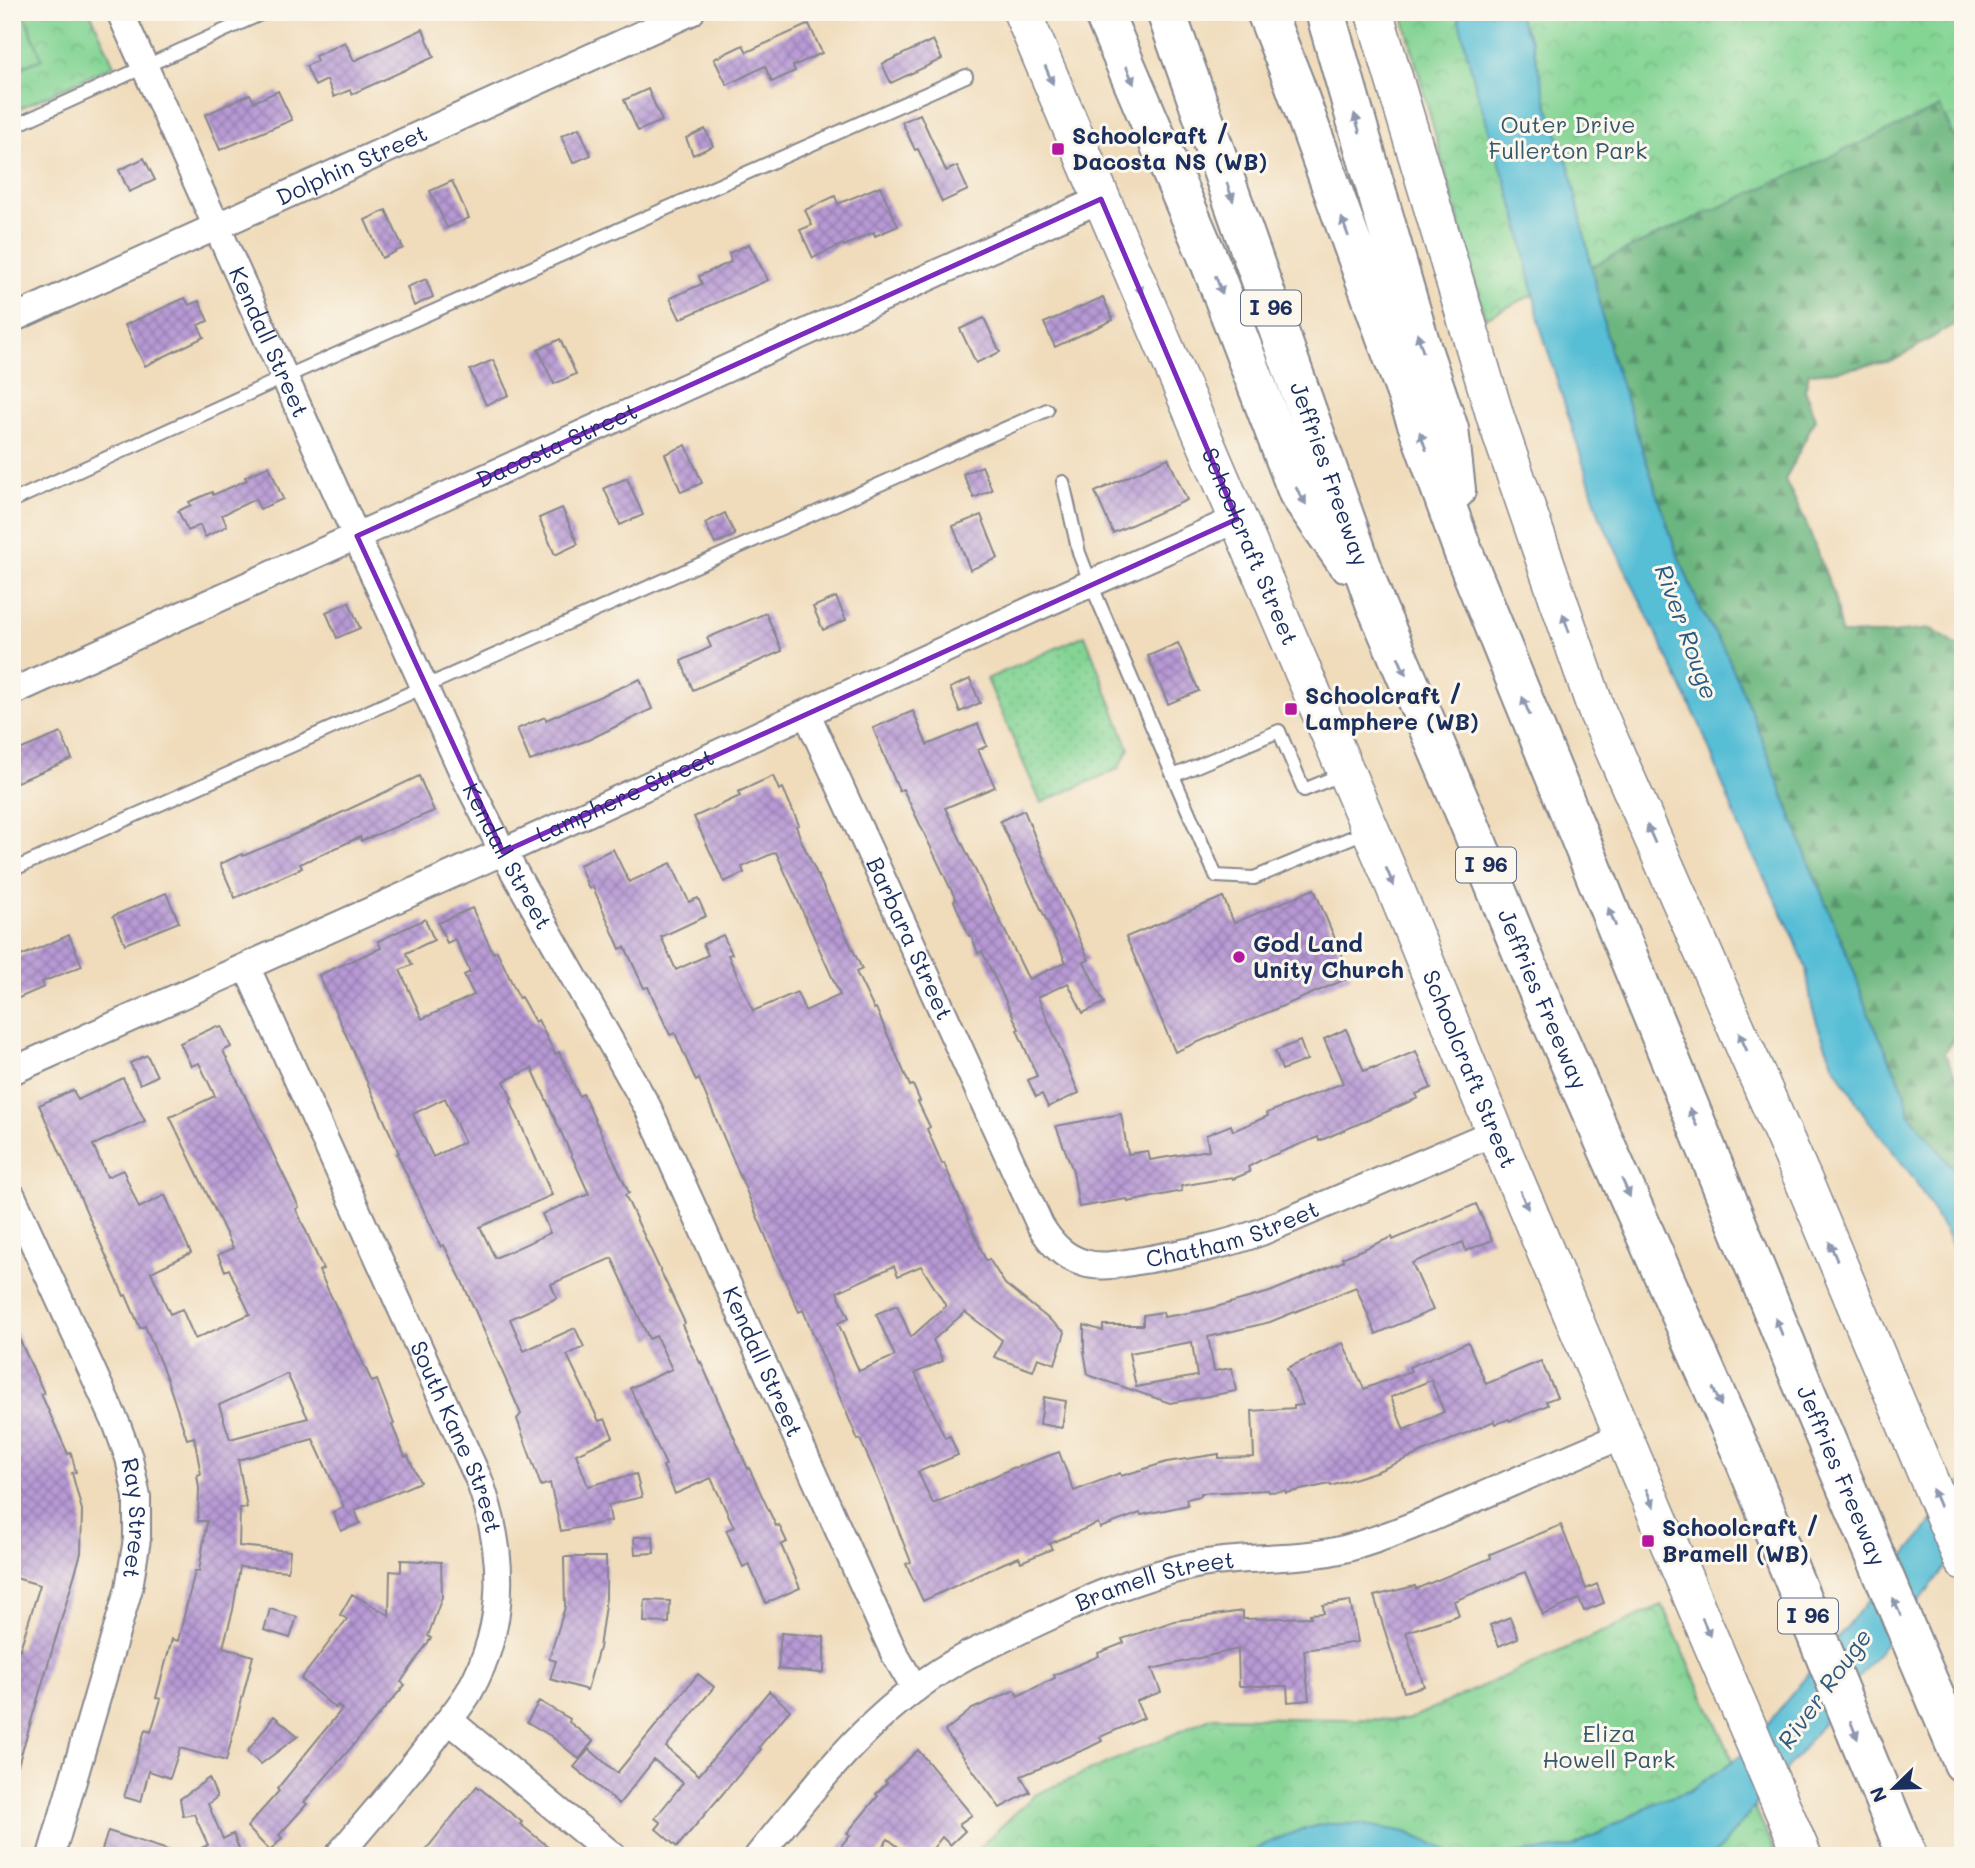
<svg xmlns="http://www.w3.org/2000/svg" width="1975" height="1868" viewBox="0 0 1975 1868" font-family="Mali,sans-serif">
	<defs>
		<pattern id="grass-dots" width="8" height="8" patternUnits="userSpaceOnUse" patternTransform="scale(1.75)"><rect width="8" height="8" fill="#84d494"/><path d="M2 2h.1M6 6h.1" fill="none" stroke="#71b682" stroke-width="1.8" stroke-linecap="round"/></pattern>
		<pattern id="forest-firs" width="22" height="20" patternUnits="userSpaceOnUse" patternTransform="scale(1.75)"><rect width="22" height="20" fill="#6bb67e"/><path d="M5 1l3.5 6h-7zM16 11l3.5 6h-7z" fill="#57946a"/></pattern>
		<pattern id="park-crowns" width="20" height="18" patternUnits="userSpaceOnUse" patternTransform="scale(1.75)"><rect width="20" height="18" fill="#84d494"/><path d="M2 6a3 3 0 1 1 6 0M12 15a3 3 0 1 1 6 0" fill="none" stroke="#71b682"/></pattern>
		<pattern id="building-cross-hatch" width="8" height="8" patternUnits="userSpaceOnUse" patternTransform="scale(1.75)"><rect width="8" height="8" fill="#b799d4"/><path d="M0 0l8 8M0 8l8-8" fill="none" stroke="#947daf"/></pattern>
	</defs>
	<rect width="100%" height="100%" fill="#fbf7ec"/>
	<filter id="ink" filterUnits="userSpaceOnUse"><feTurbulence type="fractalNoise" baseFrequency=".0143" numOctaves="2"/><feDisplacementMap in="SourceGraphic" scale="14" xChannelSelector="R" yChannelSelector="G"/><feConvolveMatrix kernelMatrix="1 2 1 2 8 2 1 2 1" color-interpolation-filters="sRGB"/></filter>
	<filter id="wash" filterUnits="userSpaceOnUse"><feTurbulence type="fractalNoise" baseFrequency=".00686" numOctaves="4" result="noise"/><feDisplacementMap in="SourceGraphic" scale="28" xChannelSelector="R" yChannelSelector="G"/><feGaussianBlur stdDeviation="1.57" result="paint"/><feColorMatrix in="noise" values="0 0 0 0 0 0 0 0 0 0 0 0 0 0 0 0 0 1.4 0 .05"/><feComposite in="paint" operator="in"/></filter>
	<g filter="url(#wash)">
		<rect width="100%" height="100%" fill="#f0dcbb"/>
		<path fill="url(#grass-dots)" stroke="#508279" stroke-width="2" d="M1085,635L1129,749L1118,769L1041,803L987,679Z"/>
		<path fill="url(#forest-firs)" stroke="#43726e" stroke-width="2" d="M1963,12V319L1893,361L1835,371L1809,373L1805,390L1815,419L1785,480L1803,516L1834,595L1841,634H1883L1931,629L1963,649V1029L1944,1053L1963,1089V1180L1910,1115L1903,1088L1866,1008L1854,971L1811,868L1753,716L1727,655L1700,608L1675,548L1610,351L1582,231Z"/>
		<path fill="url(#park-crowns)" stroke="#508279" stroke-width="2" d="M12,12H90L114,65L12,112Z
			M1402,12H1963V155L1940,107L1623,251L1485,318Z
			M1662,1605L1777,1856H970L1034,1795L1213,1717L1407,1720Z"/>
		<path fill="#84d494" stroke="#508279" stroke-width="2" d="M12,12H23L42,59L12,71Z"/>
		<path fill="#57bed5" stroke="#39769a" stroke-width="2" d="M1457,12H1516L1532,42L1548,107L1570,169L1610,351L1675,548L1700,608L1727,655L1753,716L1811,868L1854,971L1866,1008L1903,1088L1910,1115L1963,1180V1267L1949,1238L1913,1177L1865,1116L1833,1063L1819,1029L1812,1007L1806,968L1792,933L1740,829L1700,725L1600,517L1541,329L1517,217L1476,89Z
			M1963,1480V1545L1798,1755L1718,1851L1711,1856H1498L1573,1847L1659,1801L1689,1791L1743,1754L1959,1489Z
			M1324,1824H1359L1406,1832L1460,1856H1246C1271,1839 1295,1831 1324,1824Z"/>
		<g id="blocks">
			<path fill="url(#building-cross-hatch)" fill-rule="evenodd" d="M809,24L822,53L793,66L795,71L772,82L765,66L727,85L714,59L743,45L747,52Z
				M423,29L434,57L352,94L350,90L334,97L327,80L315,86L306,66L317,61L315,56L345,42L354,61Z
				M933,40L942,59L891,83L882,64Z
				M648,89L662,121L638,131L624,100Z
				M278,91L292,120L220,150L205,115L250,94L254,102Z
				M920,114L946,171L957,166L968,190L942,202L918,149L915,150L902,122Z
				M579,128L591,155L573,163L561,136Z
				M705,129L713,146L693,155L686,138Z
				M144,158L155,180L129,192L119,170Z
				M452,181L469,218L447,228L430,191Z
				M880,186L898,226L875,236L874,232L844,246L843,244L813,258L800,230L812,225L805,210L835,196L838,204Z
				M386,210L403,248L382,258L365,220Z
				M749,244L768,280L680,319L670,298L702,284L699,276L731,262L729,253Z
				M426,279L433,297L414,306L407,287Z
				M1103,297L1113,320L1055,347L1044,323Z
				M185,298L189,305L199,301L208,321L198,325L204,337L145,366L125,325Z
				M984,318L1000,352L976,363L960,329Z
				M560,339L576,374L554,384L538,350Z
				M493,360L509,395L486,405L470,370Z
				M686,445L702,483L681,492L665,454Z
				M1168,458L1187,500L1113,533L1095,492Z
				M269,466L283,499L260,509L255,499L222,515L227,526L205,537L200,525L188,531L178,511L191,505L189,502L212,492L213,495L247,480L245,477Z
				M982,466L992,490L974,498L963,474Z
				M627,478L643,515L620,525L604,488Z
				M562,508L578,544L555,555L539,518Z
				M725,513L735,535L715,544L705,523Z
				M981,515L998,558L970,570L953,526Z
				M836,597L846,620L823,630L813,607Z
				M349,602L360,628L337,638L326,612Z
				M766,613L782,651L693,690L681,661L711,647L707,638Z
				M1178,643L1199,691L1168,704L1148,656Z
				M640,679L652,709L588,740L530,761L517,729L545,717L546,720Z
				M970,679L980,703L960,712L950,688Z
				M913,711L927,745L978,724L987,746L978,750L995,787L945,808L1026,974L1029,979L1066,962L1000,821L1024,810L1054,884L1089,960L1084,962L1104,1003L1083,1013L1068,983L1038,997L1079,1093L1048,1107L1042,1094L1036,1097L1028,1080L1037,1076L1017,1030L1019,1029L982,951L978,953L971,935L969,936L954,901L956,900L903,789L899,791L873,728Z
				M61,733L72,759L12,784V753Z
				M419,776L434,811L361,841L360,837L300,864L302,868L235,898L220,864L242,854L243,856L307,829Z
				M773,776L779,790L783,788L799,825L796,826L801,840L862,969L856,972L874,1009L876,1008L910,1086L913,1085L920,1101L918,1102L930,1127L927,1129L942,1164L944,1163L986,1261L989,1259L1005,1284L1065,1332L1055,1364L1038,1358L1033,1371L994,1357L1002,1340L965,1312L933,1340L943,1361L915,1373L945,1438L950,1436L958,1455L918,1472L933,1504L1015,1467L1016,1468L1059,1452L1074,1491L1120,1473L1121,1476L1167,1462L1219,1454V1458L1254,1457L1252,1411L1294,1408V1406L1303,1405L1287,1368L1343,1343L1364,1389L1411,1371L1409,1367L1468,1342L1486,1384L1541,1361L1557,1397L1546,1401L1548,1405L1510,1421L1509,1419L1495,1424L1494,1421L1378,1471L1331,1486L1330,1484L1286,1493V1491L1268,1492V1490L1201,1493V1496L1186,1499L1188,1505L1141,1515L1140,1513L1100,1528L1098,1523L1049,1544L1052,1549L1021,1562L1019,1557L1004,1563L923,1601L906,1564L911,1562L878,1479L860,1439L858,1440L803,1310L799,1312L777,1263L699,1079L696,1081L675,1033L670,1035L648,987L644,988L625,947L620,949L593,887L589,889L579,865L613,849L629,882L671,863L689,902L698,898L706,916L661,937L676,970L708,955L703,944L723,935L732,954L728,955L753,1011L797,992L805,1011L840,995L776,852L742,867L744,873L724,882L694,817L740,796L738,792ZM894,1266L898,1276L921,1266L946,1306L911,1337L897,1305L876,1314L895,1356L859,1371L838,1323L849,1318L837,1292ZM1431,1380L1444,1412L1404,1430L1391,1397Z
				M1314,889L1351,977L1175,1052L1126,937L1223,897L1234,923Z
				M166,893L179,922L125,944L113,916Z
				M472,908L493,953L497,951L519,998L521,997L535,1022L538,1020L555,1054L559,1052L579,1096L583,1094L629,1193L625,1195L685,1323L682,1325L700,1363L701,1362L748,1469L749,1468L776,1526L779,1525L787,1542L781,1545L800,1588L766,1603L749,1564L743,1567L726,1530L734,1527L711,1478L675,1494L663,1466L666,1465L630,1388L672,1369L656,1336L649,1339L612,1258L551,1284L557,1298L510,1319L524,1351L575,1328L584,1347L567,1355L599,1421L605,1419L613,1437L576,1454L588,1486L636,1474L642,1497L608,1505L611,1521L561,1531L550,1483L541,1486L517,1419L521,1414L461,1279L444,1245L441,1247L397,1154L399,1153L319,975L381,948L378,941L425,919L434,940L406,953L412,965L400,970L422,1019L474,995L464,975L470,972L455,939L447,943L438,923ZM532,1068L589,1194L542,1214L550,1233L495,1258L480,1227L552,1195L510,1100L512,1099L504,1081ZM445,1098L464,1142L433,1157L413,1114Z
				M69,935L82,966L42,982L44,987L12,1001V960Z
				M217,1026L218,1028L222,1027L231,1047L223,1051L299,1207L296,1209L323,1269L319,1271L372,1382L377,1380L394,1424L392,1425L405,1457L408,1456L420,1482L355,1510L360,1523L341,1531L333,1512L344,1507L313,1439L238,1460L247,1508H240L239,1546L290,1551L288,1571L240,1567L233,1610L223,1647L253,1656L226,1761L180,1748L170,1778L149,1771L141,1802L124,1797L145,1730L151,1732L161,1699L156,1698L172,1639L178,1641L195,1571H199L207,1521H198L199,1488L197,1475L201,1474L194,1437L187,1439L167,1379L145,1326L140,1328L126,1295L124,1296L39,1105L73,1090L78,1100L123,1078L145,1121L93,1145L107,1177L123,1170L139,1208L165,1195L191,1253L151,1272L170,1314L182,1309L195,1339L250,1314L229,1269L225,1271L218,1255L233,1248L170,1117L215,1096L199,1063L191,1066L180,1043ZM287,1374L308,1418L230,1439L219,1405Z
				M1346,1029L1364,1071L1374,1067V1069L1416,1051L1431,1088L1416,1094L1418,1098L1319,1141L1318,1137L1261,1160L1248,1167L1250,1172L1233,1179L1232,1177L1181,1186L1182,1191L1128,1202L1127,1199L1079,1207L1073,1171L1056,1126L1121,1114L1128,1154L1148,1151L1150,1160L1209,1150L1206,1135L1231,1125L1233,1131L1268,1116L1267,1113L1343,1083L1324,1039Z
				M1300,1041L1307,1060L1282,1070L1275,1051Z
				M147,1055L157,1076L140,1084L130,1063Z
				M1476,1204L1492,1240L1466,1251L1463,1242L1412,1263L1433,1310L1376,1334L1356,1287L1270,1322L1208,1337L1214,1371L1232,1368L1236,1391L1170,1403L1088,1375L1084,1351V1325L1103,1331V1325H1143V1315L1163,1312L1164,1317L1205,1310L1270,1292L1344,1261L1342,1258L1392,1237L1393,1240ZM1192,1342L1197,1376L1136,1387L1129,1353Z
				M12,1323L44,1393L41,1394L68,1454L71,1453L76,1472L72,1473L82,1510L81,1553L18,1765L12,1764V1647L20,1649L40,1585L12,1577Z
				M1044,1397L1066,1401L1062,1428L1040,1424Z
				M1561,1525L1586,1589L1597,1584L1604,1603L1584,1611L1579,1599L1543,1615L1525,1572L1454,1601L1459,1615L1406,1632L1424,1686L1404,1692L1374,1596L1415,1586L1416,1589L1491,1558L1490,1554Z
				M653,1536L654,1553L635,1554L634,1537Z
				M564,1557H606V1598L599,1648L587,1690L550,1679L556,1661L549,1659L565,1607Z
				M401,1560L441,1562L442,1597L428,1636L431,1638L401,1682L405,1685L304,1802L307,1804L279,1835L282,1838L270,1851L247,1827L279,1791L277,1789L342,1709L338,1705L335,1708L301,1679L347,1619L340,1615L352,1594L389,1615L390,1571L401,1572Z
				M645,1600L670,1601L669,1623L644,1622Z
				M1350,1601L1358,1642L1304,1650L1309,1700L1288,1702L1287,1686H1239L1238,1649L1152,1669L1161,1692L1136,1701L1144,1718L1100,1737L1102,1741L1088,1748L1021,1776L1030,1792L1000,1808L945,1731L972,1709L1015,1690L1018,1696L1055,1678L1054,1675L1099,1656L1098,1653L1124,1643L1122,1639L1174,1621L1243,1611V1619L1311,1617L1310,1614L1324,1613L1323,1605Z
				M270,1609L297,1617L290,1638L264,1630Z
				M1510,1617L1518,1638L1499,1646L1490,1625Z
				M781,1633L824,1637V1671L821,1673L778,1669Z
				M698,1674L714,1687L666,1747L699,1775L769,1691L790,1710L759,1747L761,1749L677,1847L656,1829L661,1823L655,1818L683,1783L654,1760L619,1804L574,1767L589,1749L617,1773Z
				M539,1701L570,1719L569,1722L593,1741L579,1759L551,1736L527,1722Z
				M274,1716L298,1736L261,1764L247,1752Z
				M918,1750L972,1815L959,1824L965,1831L950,1845L942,1837L927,1856H910L888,1839L875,1856H833L850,1835L847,1833L878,1796L876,1794L887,1783L885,1781Z
				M209,1778L217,1797L208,1804L223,1839L233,1834L242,1856H185L208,1845L194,1814L183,1816L180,1799Z
				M477,1786L522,1822L520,1824L560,1856H421Z
				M108,1831L174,1852L173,1856H100Z"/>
		</g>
	</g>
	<g filter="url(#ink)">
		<use href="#blocks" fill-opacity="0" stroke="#86868c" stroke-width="2"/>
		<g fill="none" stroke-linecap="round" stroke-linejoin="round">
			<g stroke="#86868c" stroke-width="16">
				<path id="service" d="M12,127L265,12
					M1063,482L1079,553L1091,584L1216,876L1254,878L1367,831
					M12,501L285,377L966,76
					M1173,776L1279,731L1304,790L1345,773
					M12,870L1047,410"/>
			</g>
			<g stroke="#86868c" stroke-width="30">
				<g id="minor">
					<path id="s1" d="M120,12L463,773L503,852L648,1108L894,1653L915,1689"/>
					<path id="s2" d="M12,319L691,12"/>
					<path id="s3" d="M12,692L1101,199"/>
					<path id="s4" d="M807,714L1040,1225C1051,1243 1063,1257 1084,1263C1103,1269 1124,1263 1144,1260C1184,1253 1222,1246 1261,1232L1495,1132"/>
					<path id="s5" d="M247,968L479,1480C505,1552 508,1623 469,1692C460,1707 448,1721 437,1735C406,1777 371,1816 338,1856"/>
					<path id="s6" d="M12,1071L529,840L1033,609L1237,519"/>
					<path id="s7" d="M12,1196L117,1425L129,1458L137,1497V1539L129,1588L51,1856"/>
					<path d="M449,1720L613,1856"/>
					<path id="s8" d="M758,1856C823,1777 876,1704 968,1655C1042,1621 1115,1581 1195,1565C1246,1555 1299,1561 1348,1548C1391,1536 1432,1518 1472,1500C1523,1478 1573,1456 1624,1435"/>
				</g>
			</g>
			<g stroke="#86868c" stroke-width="40">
				<g id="secondary">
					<path id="s9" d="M1022,12L1394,885L1495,1132L1665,1534L1803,1856"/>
					<path d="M1374,12L1496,419L1596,709L1805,1184L1963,1561"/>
				</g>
			</g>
			<g stroke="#86868c" stroke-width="42">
				<g id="motorway">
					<path d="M1103,12L1211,265L1298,493L1346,562"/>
					<path id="s10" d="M1166,12L1375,603L1467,818L1534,982L1746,1463L1907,1856"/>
					<path id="s11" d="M1266,12L1294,83L1463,551L1805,1390L1963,1763"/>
					<path d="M1325,12L1422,349L1449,429L1456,490"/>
				</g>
			</g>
			<use href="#service" stroke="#fff" stroke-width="12"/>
			<use href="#minor" stroke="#fff" stroke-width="26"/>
			<use href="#secondary" stroke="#fff" stroke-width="37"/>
			<use href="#motorway" stroke="#fff" stroke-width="38"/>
		</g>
		<defs><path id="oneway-solid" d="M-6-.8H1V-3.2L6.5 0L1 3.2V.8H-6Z" transform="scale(1.75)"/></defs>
		<g fill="#8d97ae">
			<use href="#oneway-solid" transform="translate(1049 75) rotate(67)"/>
			<use href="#oneway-solid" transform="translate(1130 75) rotate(67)"/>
			<use href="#oneway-solid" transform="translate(1357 123) rotate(-106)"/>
			<use href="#oneway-solid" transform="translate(1230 192) rotate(71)"/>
			<use href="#oneway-solid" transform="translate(1345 227) rotate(-110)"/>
			<use href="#oneway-solid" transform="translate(1138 285) rotate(67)"/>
			<use href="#oneway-solid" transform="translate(1219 285) rotate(69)"/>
			<use href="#oneway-solid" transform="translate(1420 342) rotate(-107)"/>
			<use href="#oneway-solid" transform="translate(1423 441) rotate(-110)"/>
			<use href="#oneway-solid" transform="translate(1301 496) rotate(59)"/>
			<use href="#oneway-solid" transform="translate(1566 623) rotate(-109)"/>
			<use href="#oneway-solid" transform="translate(1402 666) rotate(67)"/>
			<use href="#oneway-solid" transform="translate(1526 706) rotate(-112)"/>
			<use href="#oneway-solid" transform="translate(1651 834) rotate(-114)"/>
			<use href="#oneway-solid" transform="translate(1390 877) rotate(67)"/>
			<use href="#oneway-solid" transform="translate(1612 917) rotate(-112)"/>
			<use href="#oneway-solid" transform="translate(1743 1042) rotate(-114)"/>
			<use href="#oneway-solid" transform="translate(1693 1117) rotate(-112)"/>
			<use href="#oneway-solid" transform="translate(1626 1188) rotate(66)"/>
			<use href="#oneway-solid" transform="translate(1524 1200) rotate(67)"/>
			<use href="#oneway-solid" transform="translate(1833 1251) rotate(-113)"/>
			<use href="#oneway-solid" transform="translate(1779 1327) rotate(-112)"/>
			<use href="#oneway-solid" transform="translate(1717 1397) rotate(66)"/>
			<use href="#oneway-solid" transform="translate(1650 1498) rotate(67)"/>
			<use href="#oneway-solid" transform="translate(1936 1498) rotate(-113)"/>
			<use href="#oneway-solid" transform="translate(1897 1607) rotate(-113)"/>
			<use href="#oneway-solid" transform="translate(1706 1627) rotate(67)"/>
			<use href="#oneway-solid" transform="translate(1854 1730) rotate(68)"/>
		</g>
	</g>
	<path fill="none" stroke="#7b2cbf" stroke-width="5" stroke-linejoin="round" d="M1101,199L1237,519L503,852L357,536Z"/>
	<g fill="#b5179e" stroke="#fbf7ec" stroke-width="2.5">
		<rect x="1051" y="142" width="14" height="14" rx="3.5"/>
		<rect x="1284" y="702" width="14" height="14" rx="3.5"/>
		<circle cx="1239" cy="957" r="7"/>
		<rect x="1641" y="1534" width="14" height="14" rx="3.5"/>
	</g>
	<g text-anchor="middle" stroke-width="6" stroke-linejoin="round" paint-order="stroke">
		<g fill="#fbf7ec" stroke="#5e6b89" stroke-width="2">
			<rect x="1241" y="290.5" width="60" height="35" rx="5"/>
			<rect x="1456" y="847.5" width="60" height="35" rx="5"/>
			<rect x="1778" y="1598.5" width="60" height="35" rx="5"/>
		</g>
		<g font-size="21" font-weight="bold" fill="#1b2f5e">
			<text x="1271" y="315">I 96</text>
			<text x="1486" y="872">I 96</text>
			<text x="1808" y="1623">I 96</text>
		</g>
		<g font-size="23" fill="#35586c" stroke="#fbf7ec">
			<text x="1568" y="133">Outer Drive<tspan x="1568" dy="26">Fullerton Park</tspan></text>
			<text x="1609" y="1742">Eliza<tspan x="1609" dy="26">Howell Park</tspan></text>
		</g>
		<g font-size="23" font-weight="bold" fill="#1b2f5e" stroke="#fbf7ec" text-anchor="start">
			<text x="1072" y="144">Schoolcraft /<tspan x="1072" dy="26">Dacosta NS (WB)</tspan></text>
			<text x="1305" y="704">Schoolcraft /<tspan x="1305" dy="26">Lamphere (WB)</tspan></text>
			<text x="1253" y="952">God Land<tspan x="1253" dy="26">Unity Church</tspan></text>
			<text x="1662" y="1536">Schoolcraft /<tspan x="1662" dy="26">Bramell (WB)</tspan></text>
		</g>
		<g font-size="23" fill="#1b2f5e" stroke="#fbf7ec">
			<text dy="8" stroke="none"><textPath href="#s2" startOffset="373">Dolphin Street</textPath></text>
			<text dy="8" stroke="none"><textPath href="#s1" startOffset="362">Kendall Street</textPath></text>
			<text dy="8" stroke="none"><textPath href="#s3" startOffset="598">Dacosta Street</textPath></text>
			<text dy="8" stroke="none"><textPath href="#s10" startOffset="490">Jeffries Freeway</textPath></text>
			<text dy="8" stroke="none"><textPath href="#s9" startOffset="581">Schoolcraft Street</textPath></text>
			<text dy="8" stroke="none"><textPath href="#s6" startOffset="672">Lamphere Street</textPath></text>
			<text dy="8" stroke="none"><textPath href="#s1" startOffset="929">Kendall Street</textPath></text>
			<text dy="8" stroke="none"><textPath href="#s4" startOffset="247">Barbara Street</textPath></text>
			<text dy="8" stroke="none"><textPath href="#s10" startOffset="1057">Jeffries Freeway</textPath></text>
			<text dy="8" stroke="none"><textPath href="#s9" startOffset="1148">Schoolcraft Street</textPath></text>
			<text dy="8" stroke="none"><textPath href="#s4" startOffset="774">Chatham Street</textPath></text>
			<text dy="8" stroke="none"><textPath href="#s1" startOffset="1496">Kendall Street</textPath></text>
			<text dy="8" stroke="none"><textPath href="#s5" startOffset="514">South Kane Street</textPath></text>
			<text dy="8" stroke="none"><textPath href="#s11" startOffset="1573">Jeffries Freeway</textPath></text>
			<text dy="8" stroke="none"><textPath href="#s7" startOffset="348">Ray Street</textPath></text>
			<text dy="8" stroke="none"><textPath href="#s8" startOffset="495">Bramell Street</textPath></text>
		</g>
		<g font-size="24" font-style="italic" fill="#2d5a82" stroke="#fbf7ec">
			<text transform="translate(1686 632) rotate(70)" y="8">River Rouge</text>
			<text transform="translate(1825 1689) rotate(-54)" y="8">River Rouge</text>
		</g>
	</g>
	<rect width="1975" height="1868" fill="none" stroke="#fbf7ec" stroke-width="42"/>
	<g transform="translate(1894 1788) rotate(247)" stroke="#fbf7ec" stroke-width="5" paint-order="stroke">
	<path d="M0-5L12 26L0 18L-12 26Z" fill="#1b2f5e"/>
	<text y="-10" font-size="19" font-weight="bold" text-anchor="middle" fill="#1b2f5e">N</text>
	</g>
</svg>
